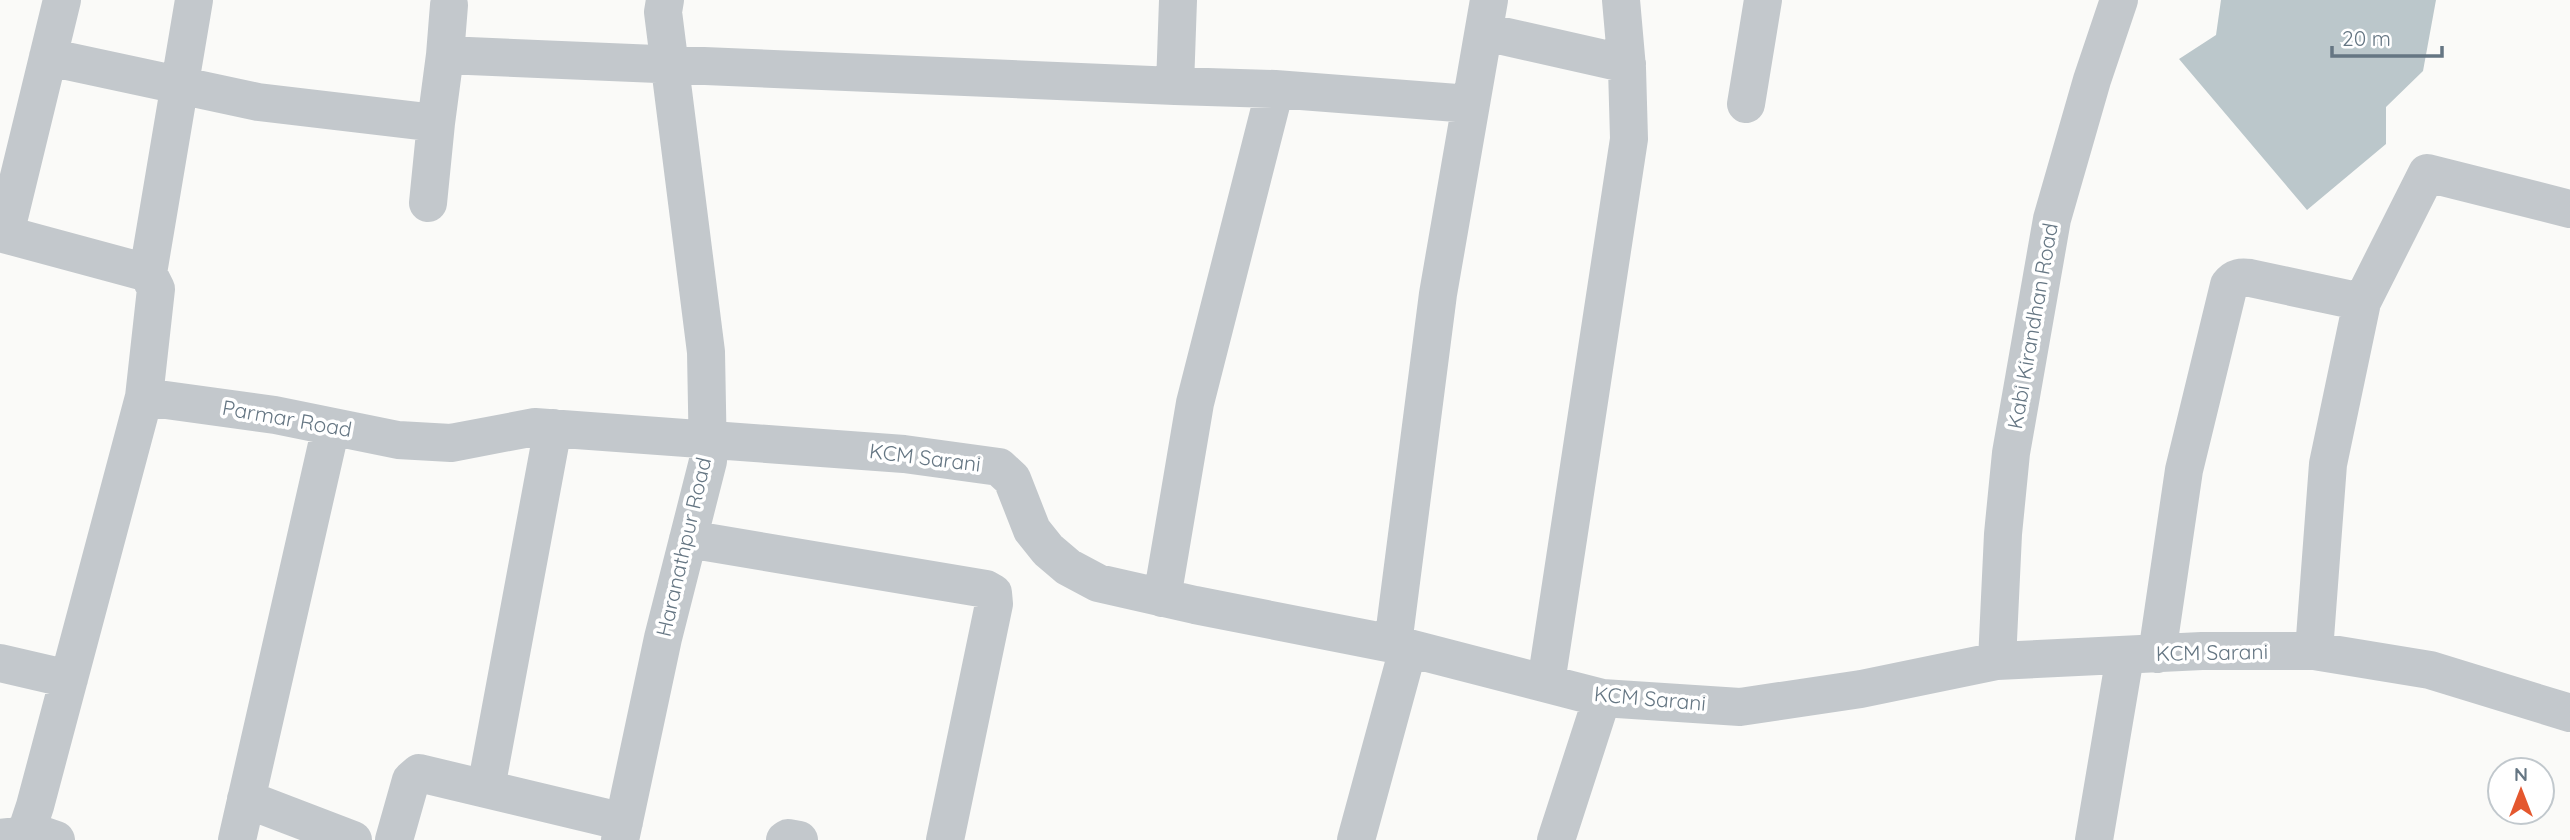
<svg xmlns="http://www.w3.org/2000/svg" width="2570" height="840" viewBox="0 0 2570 840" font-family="Quicksand,sans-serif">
	<rect width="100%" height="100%" fill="#fafaf8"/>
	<path fill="#bbc7cb" d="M2221,0H2436L2423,71L2386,107V144L2307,210L2179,59L2216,35Z"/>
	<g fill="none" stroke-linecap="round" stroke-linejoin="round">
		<path stroke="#c3c8cc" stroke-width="38" d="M1178,0L1175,86L1275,89L1470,104
			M1485,32L1627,64
			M445,55L449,5
			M48,57L258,102L436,123L445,55L1175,86
			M1746,104L1763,0
			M428,203L436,123
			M0,233L148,273L156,289L144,397L275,415L398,440L451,443L535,427L904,454L999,467L1012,479L1032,530L1048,550L1068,567L1098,583L1195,605L1393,644L1602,698L1740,707L1861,689L1997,661L2202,651H2314L2430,670L2570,713
			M5,234L62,0
			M148,273L194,0
			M688,539L986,589L993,593L994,604L945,840
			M1162,598L1195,403L1275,89
			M1393,644L1438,294L1489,0
			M2314,651L2328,464L2362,302L2427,173L2570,209
			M2157,654L2184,470L2229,285C2235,277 2241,277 2250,278L2362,302
			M1997,661L2003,534L2011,453L2052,219L2092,80L2119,0
			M0,663L69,679
			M1546,683L1629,139L1627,68L1621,0
			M486,788L553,428
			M246,799L353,840
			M27,830L35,806L144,397
			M0,838L17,836L27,830L56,840
			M237,840L331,427
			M394,840L411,780L419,773L624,822
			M620,840L663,638L708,461L706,352L663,12L665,0
			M785,840L788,838L799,840
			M1356,840L1408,649
			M1556,840L1602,698
			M2094,840L2125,656"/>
	</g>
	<g text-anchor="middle" stroke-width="7" stroke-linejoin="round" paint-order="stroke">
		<g font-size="21" fill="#657683" stroke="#fff">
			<text transform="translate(2033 326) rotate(-80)" y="7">Kabi Kirandhan Road</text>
			<text transform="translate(287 419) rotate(10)" y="7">Parmar Road</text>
			<text transform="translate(925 458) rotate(7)" y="7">KCM Sarani</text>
			<text transform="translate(684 547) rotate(-77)" y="7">Haranathpur Road</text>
			<text transform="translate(2212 653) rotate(-1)" y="7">KCM Sarani</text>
			<text transform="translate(1650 699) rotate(5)" y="7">KCM Sarani</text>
		</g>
	</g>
	<g transform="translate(2521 791)"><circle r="33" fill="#ffffff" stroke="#c1c8cd" stroke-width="2"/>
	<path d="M0-5L12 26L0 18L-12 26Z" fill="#e4572e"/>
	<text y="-10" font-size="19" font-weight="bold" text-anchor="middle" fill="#657683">N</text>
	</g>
	<path d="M2332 46v10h110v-10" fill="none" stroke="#657683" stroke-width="3.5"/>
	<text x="2342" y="46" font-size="21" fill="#657683" stroke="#ffffff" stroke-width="5" paint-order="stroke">20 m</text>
</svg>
